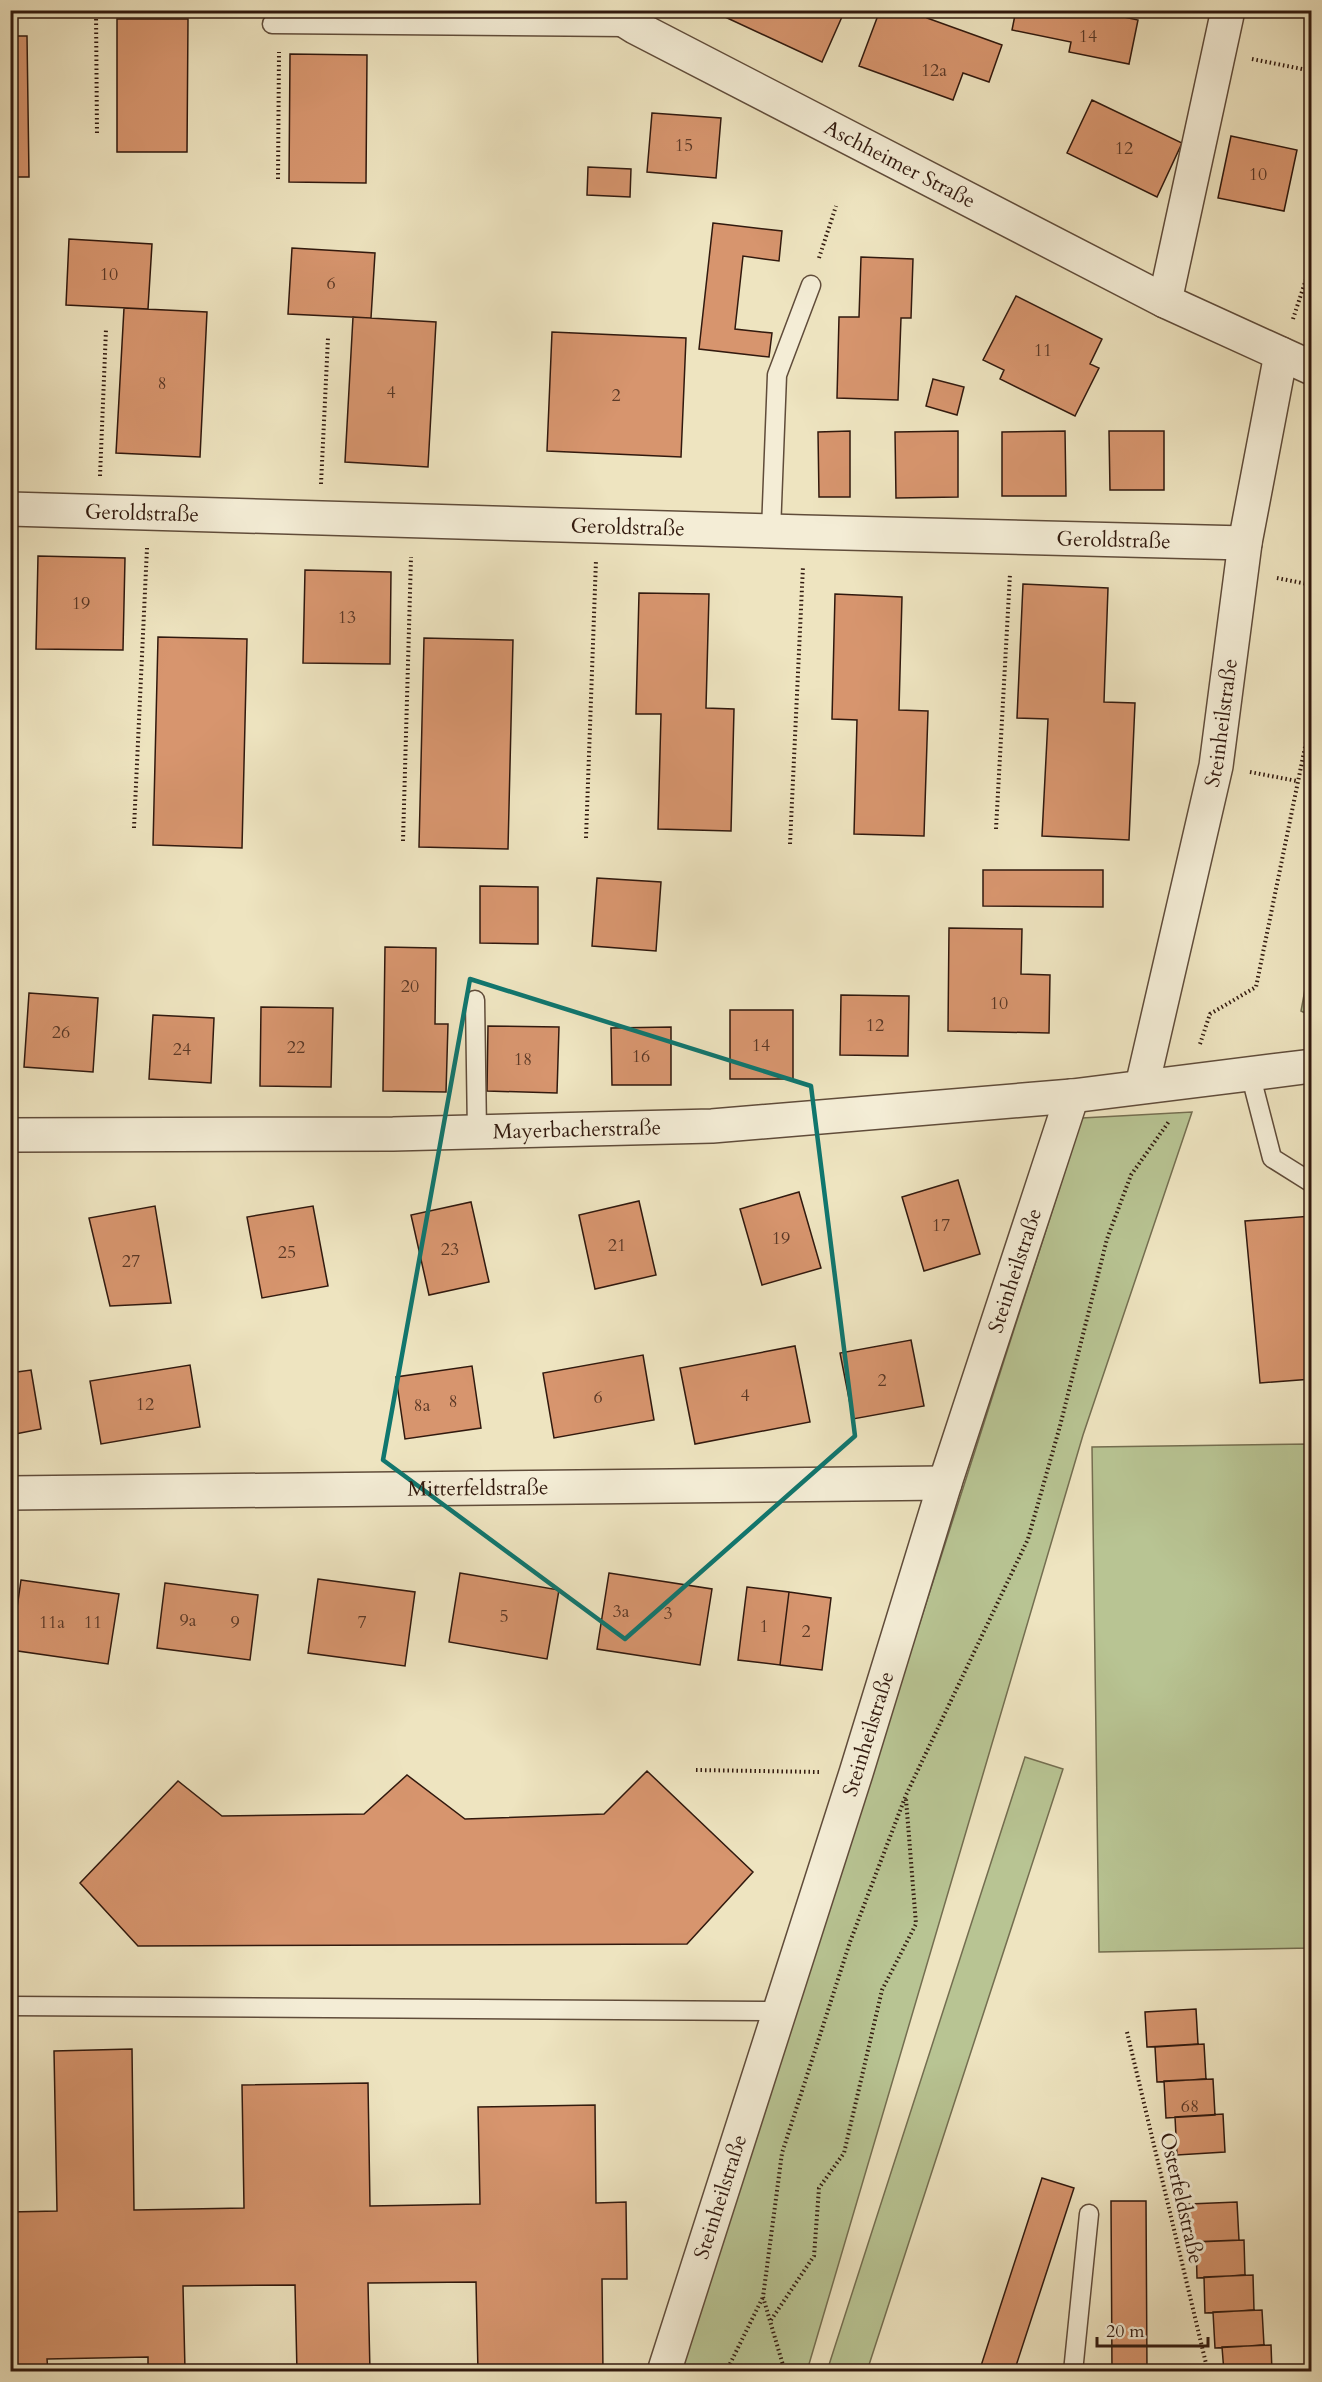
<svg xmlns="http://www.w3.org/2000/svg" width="1322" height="2382" viewBox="0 0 1322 2382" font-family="Cardo,serif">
	<rect width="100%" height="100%" fill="#eee4c0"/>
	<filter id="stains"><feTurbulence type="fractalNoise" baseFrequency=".00333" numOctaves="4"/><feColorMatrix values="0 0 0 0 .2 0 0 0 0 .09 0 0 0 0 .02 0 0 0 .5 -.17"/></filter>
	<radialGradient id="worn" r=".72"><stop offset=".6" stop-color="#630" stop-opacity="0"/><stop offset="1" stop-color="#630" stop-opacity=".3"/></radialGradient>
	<path fill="#b8c493" stroke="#746e50" stroke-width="1.5" d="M1311,957V1016L1301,1011Z
		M1192,1112L1083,1435L807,2371L679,2372L1082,1118Z
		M1311,1444V1948L1099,1952L1092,1447Z
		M1025,1757L1063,1769L867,2371H827Z"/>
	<path fill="#d7956e" stroke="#31190e" stroke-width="1.5" d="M710,10H845L822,62Z
		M880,10H929L927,18L1002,45L989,82L963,73L953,100L859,66Z
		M1016,10H1091L1138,20L1129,64L1069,52L1071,42L1012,30Z
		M117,19H188L187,152H117Z
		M10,36H27L29,177H10Z
		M290,54L367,55L366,183L289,182Z
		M1092,100L1182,143L1157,197L1067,153Z
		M652,113L721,118L716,178L647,172Z
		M1231,136L1297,150L1284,211L1218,198Z
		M588,167L631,169L630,197L587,195Z
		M713,223L782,231L779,261L743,256L735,329L772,333L769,357L699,349Z
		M69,239L152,244L148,309L66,305Z
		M292,248L375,253L371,318L288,314Z
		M861,257L913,259L911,318H901L898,400L837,398L839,317H859Z
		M1016,296L1102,339L1090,364L1099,368L1075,416L1000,379L1004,370L983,360Z
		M124,308L207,312L200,457L116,453Z
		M353,317L436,322L428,467L345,462Z
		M552,332L686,338L681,457L547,451Z
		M933,379L964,387L957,415L926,406Z
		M850,431V497H819L818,432Z
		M958,431V497L896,498L895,432Z
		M1065,431L1066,496H1002V432Z
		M1109,431H1164V490H1110Z
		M38,556L125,558L123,650L36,649Z
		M305,570L391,572L390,664L303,663Z
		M1023,584L1108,588L1104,702L1135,703L1129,840L1042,836L1048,719L1017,718Z
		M639,593L709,594L706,708L734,709L731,831L658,829L661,714H636Z
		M835,594L902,597L899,710L928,711L924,836L854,834L857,720L832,719Z
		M158,637L247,639L242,848L153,845Z
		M424,638L513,640L508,849L419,847Z
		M983,870H1103V907L983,906Z
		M597,878L661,882L656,951L592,946Z
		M480,886L538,887V944L480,943Z
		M949,928L1022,929L1021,974L1050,975L1049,1033L948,1031Z
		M385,947L436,948L435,1024H448L446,1092L383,1091Z
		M29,993L98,998L93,1072L24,1067Z
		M841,995L909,996L908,1056L840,1055Z
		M261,1007L333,1008L331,1087L260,1086Z
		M730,1010H793V1079H730Z
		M153,1015L214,1018L211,1083L149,1079Z
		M488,1026L559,1027L557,1093L487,1091Z
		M671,1027V1085H612L611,1028Z
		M958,1180L980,1254L924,1271L902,1197Z
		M799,1192L821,1268L762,1285L740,1209Z
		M639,1201L656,1275L595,1289L579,1215Z
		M471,1202L489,1282L429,1295L411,1215Z
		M155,1206L171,1303L110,1306L89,1218Z
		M313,1206L328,1286L262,1298L247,1217Z
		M1312,1216V1379L1260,1383L1245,1221Z
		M911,1340L924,1406L853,1419L840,1353Z
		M795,1346L810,1422L695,1444L680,1368Z
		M643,1355L654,1420L554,1438L543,1373Z
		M190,1365L200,1427L101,1444L90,1381Z
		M472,1366L481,1428L405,1439L396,1377Z
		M31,1370L41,1429L10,1435V1373Z
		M460,1573L559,1590L547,1659L449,1642Z
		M609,1573L712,1589L700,1665L597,1649Z
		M318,1579L415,1592L405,1666L308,1653Z
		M21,1580L119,1594L108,1664L11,1650Z
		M165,1583L258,1595L250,1660L157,1648Z
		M747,1587L789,1592L780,1665L738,1660Z
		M789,1592L831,1598L822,1670L780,1665Z
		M647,1771L753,1872L687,1944L138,1946L80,1883L178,1781L222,1816L364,1814L407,1775L465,1819L604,1814Z
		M1196,2009L1198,2044L1147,2047L1145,2012Z
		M1204,2044L1206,2079L1157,2082L1155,2047Z
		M132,2049L134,2210L244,2208L242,2085L368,2083L370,2206L480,2204L478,2107L595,2105L596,2203L626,2202L627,2279H602L603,2372H478L476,2282L368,2283L370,2372H297L295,2285L183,2286L185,2370L148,2371V2357L47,2359L48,2372H12L10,2212L57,2211L54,2051Z
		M1213,2079L1215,2115L1166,2118L1164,2081Z
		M1223,2114L1225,2152L1177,2155L1175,2117Z
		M1042,2178L1074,2188L1014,2372H979Z
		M1111,2201H1146L1147,2372H1112Z
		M1237,2202L1239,2240L1190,2242L1189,2204Z
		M1244,2240L1245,2275L1197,2278L1196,2242Z
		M1253,2275L1254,2310L1205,2313L1204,2277Z
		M1262,2310L1264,2345L1215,2348L1213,2312Z
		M1271,2345L1272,2372H1224L1222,2347Z"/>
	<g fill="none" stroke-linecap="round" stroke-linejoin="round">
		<g stroke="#604c3a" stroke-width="21">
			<path id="service" d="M272,24L627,27
				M771,531L777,375L811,285
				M475,1000L477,1132
				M1250,1073L1272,1158L1312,1183
				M10,2006L781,2011
				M1073,2372L1089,2214"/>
		</g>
		<g stroke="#604c3a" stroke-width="36">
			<g id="minor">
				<path id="s1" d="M608,10L635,27L1165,301L1312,368"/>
				<path d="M1165,301L1228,10"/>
				<path id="s2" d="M10,509L804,532L1245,543"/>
				<path id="s3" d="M1142,1086L1216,766L1245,543L1281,354"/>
				<path id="s4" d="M10,1135L393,1134L712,1126L1072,1096L1312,1066"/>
				<path id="s5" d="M10,1493L945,1483"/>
				<path id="s6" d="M664,2372L856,1773L945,1483L1072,1096"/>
			</g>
		</g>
		<path stroke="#31190e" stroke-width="4" stroke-dasharray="1.5 3" stroke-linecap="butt" d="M96,10L97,136
			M1252,59L1312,71
			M278,179L279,52
			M819,258L836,206
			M1293,319L1312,261
			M100,476L106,329
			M321,484L328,338
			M1277,578L1312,585
			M1250,772L1297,781
			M134,828L147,548
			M996,829L1010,574
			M586,838L596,560
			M403,841L411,557
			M790,844L803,566
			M1200,1044L1210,1014L1256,987L1312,713
			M696,1770L820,1772
			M1127,2032L1208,2372
			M771,2320L814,2256L819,2188L844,2153L882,1990L916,1924L906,1799
			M726,2372L763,2297
			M785,2372L763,2297L782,2153L850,1942L906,1795L1028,1539L1060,1426L1107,1239L1131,1175L1170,1120"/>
		<use href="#service" stroke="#f4edd6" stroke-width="18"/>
		<use href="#minor" stroke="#f4edd6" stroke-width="33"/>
	</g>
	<path fill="none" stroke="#0f766e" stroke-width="4.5" stroke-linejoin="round" d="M470,979L811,1086L855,1436L625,1639L383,1460Z"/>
	<g text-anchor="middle" stroke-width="6" stroke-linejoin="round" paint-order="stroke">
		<g font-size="18" fill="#5a3826">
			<text x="1088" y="42">14</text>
			<text x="934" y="76">12a</text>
			<text x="684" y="151">15</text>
			<text x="1124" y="154">12</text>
			<text x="1258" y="180">10</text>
			<text x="109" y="280">10</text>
			<text x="331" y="289">6</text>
			<text x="1043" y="356">11</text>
			<text x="162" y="389">8</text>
			<text x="391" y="398">4</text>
			<text x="616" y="401">2</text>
			<text x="81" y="609">19</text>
			<text x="347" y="623">13</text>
			<text x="410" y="992">20</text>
			<text x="999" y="1009">10</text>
			<text x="875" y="1031">12</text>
			<text x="61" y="1038">26</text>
			<text x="761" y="1051">14</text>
			<text x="296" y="1053">22</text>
			<text x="182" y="1055">24</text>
			<text x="641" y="1062">16</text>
			<text x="523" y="1065">18</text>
			<text x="941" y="1231">17</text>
			<text x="781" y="1244">19</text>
			<text x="617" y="1251">21</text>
			<text x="450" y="1255">23</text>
			<text x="287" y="1258">25</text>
			<text x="131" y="1267">27</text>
			<text x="882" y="1386">2</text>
			<text x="745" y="1401">4</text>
			<text x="598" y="1403">6</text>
			<text x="453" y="1407">8</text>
			<text x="145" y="1410">12</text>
			<text x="422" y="1411">8a</text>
			<text x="621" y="1617">3a</text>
			<text x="668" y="1619">3</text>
			<text x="504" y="1622">5</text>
			<text x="188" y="1626">9a</text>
			<text x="52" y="1628">11a</text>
			<text x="93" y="1628">11</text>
			<text x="235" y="1628">9</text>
			<text x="362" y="1628">7</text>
			<text x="764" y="1632">1</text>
			<text x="806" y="1637">2</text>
			<text x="1190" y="2112">68</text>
		</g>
		<g font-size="21" fill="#31190e" stroke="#f4edd6">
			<text dy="7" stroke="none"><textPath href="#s1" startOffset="330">Aschheimer Straße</textPath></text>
			<text dy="7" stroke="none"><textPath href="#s2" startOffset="132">Geroldstraße</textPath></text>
			<text dy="7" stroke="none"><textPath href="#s2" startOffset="618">Geroldstraße</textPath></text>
			<text dy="7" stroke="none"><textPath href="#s2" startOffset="1104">Geroldstraße</textPath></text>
			<text dy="7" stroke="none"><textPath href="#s3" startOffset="372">Steinheilstraße</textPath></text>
			<text dy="7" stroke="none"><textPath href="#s4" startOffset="567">Mayerbacherstraße</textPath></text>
			<text dy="7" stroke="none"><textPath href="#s6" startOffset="1156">Steinheilstraße</textPath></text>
			<text dy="7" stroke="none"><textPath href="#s5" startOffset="468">Mitterfeldstraße</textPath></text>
			<text dy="7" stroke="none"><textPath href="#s6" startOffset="670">Steinheilstraße</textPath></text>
			<text dy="7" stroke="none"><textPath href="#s6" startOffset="184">Steinheilstraße</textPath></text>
			<text transform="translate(1182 2198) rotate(77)" y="7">Osterfeldstraße</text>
		</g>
	</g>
	<rect width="1322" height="2382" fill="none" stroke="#eee4c0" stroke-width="36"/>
	<rect x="12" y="12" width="1298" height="2358" fill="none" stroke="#31190e" stroke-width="3"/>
	<rect x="18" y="18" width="1286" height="2346" fill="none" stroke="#31190e" stroke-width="1.5"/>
	<path d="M1097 2337v9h111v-9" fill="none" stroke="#31190e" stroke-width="3"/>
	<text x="1106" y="2337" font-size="18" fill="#31190e" stroke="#f4edd6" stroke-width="4.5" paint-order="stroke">20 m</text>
	<rect width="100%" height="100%" filter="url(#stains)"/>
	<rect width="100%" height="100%" fill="url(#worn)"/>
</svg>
